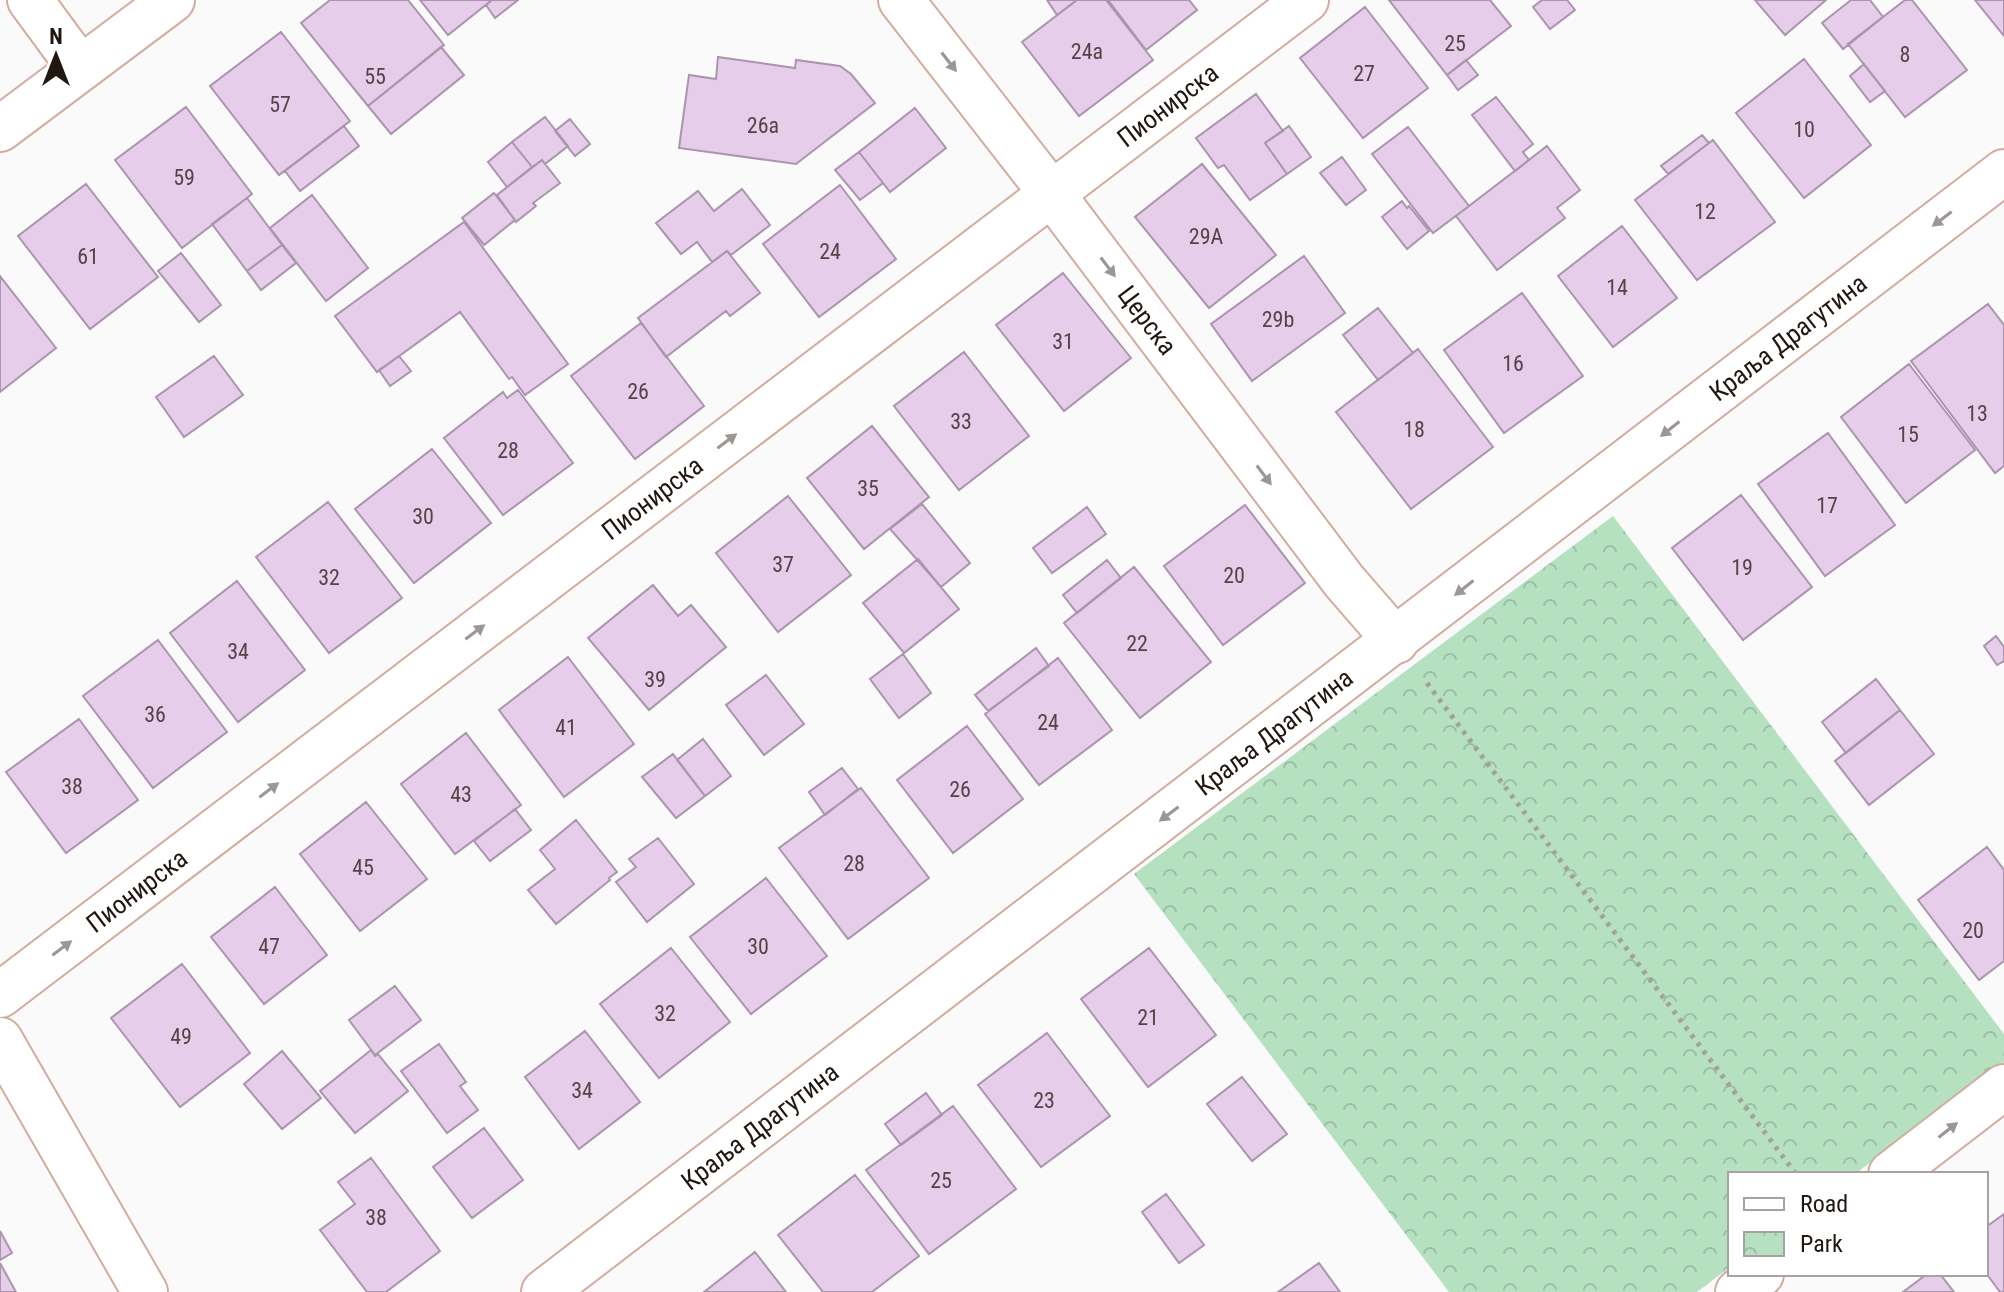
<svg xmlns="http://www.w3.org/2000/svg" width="2004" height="1292" viewBox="0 0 2004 1292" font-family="'Roboto Condensed',sans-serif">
	<defs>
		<pattern id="park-crowns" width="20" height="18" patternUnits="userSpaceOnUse" patternTransform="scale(2)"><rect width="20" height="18" fill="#b5e1c1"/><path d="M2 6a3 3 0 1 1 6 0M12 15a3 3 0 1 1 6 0" fill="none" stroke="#9bc0a5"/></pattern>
	</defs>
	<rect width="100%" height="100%" fill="#fafafa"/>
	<path fill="url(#park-crowns)" d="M1613,516L2004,1034V1062L1855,1174H1730V1267L1697,1292H1449L1134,874Z"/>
	<path fill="#e6ceea" stroke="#ab94ae" stroke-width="2" d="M330,0H408L444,45L368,106L301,23Z
		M420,0H492L448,35Z
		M492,0H518L495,18L486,5Z
		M1047,0H1077L1057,15Z
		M1077,0H1106L1153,60L1079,116L1022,42Z
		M1108,0H1189L1197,10L1146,50Z
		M1389,0H1490L1511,26L1447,75Z
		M1542,0H1567L1575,10L1550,29L1533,7Z
		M1755,0H1826L1785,35Z
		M1851,0H1870L1883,17L1843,49L1822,23Z
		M1905,0H1912L1967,70L1905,117L1848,44Z
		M1975,0H2004V36Z
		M1365,7L1428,88L1363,138L1300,58Z
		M281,32L350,121L279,175L210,86Z
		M441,47L464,75L391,134L368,106Z
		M718,57L795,68L796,60L840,66L851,74L875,103L796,164L679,148L689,75L716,79Z
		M1804,59L1871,145L1804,198L1736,113Z
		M1466,60L1478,75L1458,90L1447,75Z
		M1864,64L1885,91L1870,102L1850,76Z
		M1256,94L1283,131L1265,143L1287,174L1250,200L1224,165L1218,168L1196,138Z
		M1496,97L1533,144L1523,152L1529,160L1515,171L1472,115Z
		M186,107L252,194L182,248L115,160Z
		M915,108L946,148L890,192L859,152Z
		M545,117L568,146L545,164L542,160L532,167L512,142Z
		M570,119L590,144L575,156L555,131Z
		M344,126L359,146L300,191L285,171Z
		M1289,126L1311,157L1287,174L1265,143Z
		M1408,127L1469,206L1433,233L1372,154Z
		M1702,135L1709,143L1668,174L1661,166Z
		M1713,140L1775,222L1697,280L1635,200Z
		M512,142L532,167L507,187L488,162Z
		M1547,146L1580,190L1557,208L1565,218L1497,270L1456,216Z
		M859,152L883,183L860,200L835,170Z
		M1342,157L1366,190L1346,205L1320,173Z
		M542,160L560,183L533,203L536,206L516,222L497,195Z
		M1202,164L1276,255L1209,308L1135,217Z
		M86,184L158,277L90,329L18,236Z
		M840,185L896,259L819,317L763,244Z
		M742,189L770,225L731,255L727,251L712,262L697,242L681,254L656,223L698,191L714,211Z
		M494,193L515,220L484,245L462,218Z
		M312,195L368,268L326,301L270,228Z
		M247,198L282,245L247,271L212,224Z
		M1402,201L1407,208L1409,206L1429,231L1407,249L1382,217Z
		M464,222L568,364L525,395L512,377L509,379L460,312L377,372L335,316Z
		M1622,226L1677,298L1613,347L1558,276Z
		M282,245L296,263L261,290L247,271Z
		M727,251L760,293L730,316L726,311L666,357L638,318Z
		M181,253L221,305L199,322L158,271Z
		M1304,256L1345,313L1252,381L1211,324Z
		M1063,273L1131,358L1064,411L996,325Z
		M0,276L56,348L0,392Z
		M1522,293L1583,376L1504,433L1444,350Z
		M1988,304L2004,325V466L1995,473L1911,361Z
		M1378,308L1413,353L1378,380L1343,335Z
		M641,323L704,406L635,459L571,376Z
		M1418,349L1493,447L1411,509L1336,412Z
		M964,352L1029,436L959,490L894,406Z
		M214,356L243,395L184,437L156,397Z
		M399,356L411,371L390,386L379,370Z
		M1909,364L1975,450L1906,503L1841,417Z
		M518,390L573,463L503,515L444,438L503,392L507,398Z
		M872,426L929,497L864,549L807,478Z
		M1828,433L1895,525L1825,576L1758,484Z
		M432,449L491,523L414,583L355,509Z
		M1741,495L1812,587L1743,640L1672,548Z
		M788,496L851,575L778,632L716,553Z
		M328,502L402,598L329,653L256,557Z
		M922,504L970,563L941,587L890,529Z
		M1245,505L1305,583L1223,645L1164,566Z
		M1087,507L1106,534L1052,573L1033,548Z
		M918,559L959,609L904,653L863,603Z
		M1107,560L1121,578L1077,613L1063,595Z
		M1134,567L1211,662L1140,718L1064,623Z
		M237,581L305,670L238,722L170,633Z
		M653,585L678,616L691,605L726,647L649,710L588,638Z
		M1996,636L2004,647V661L1997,665L1984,646Z
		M158,640L227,732L153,788L83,696Z
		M1036,648L1049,666L988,711L975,695Z
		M903,654L931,693L899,718L870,679Z
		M568,657L634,744L564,797L499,710Z
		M1058,658L1112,730L1039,785L985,714Z
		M766,675L804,724L764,755L726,705Z
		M1876,679L1900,710L1846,753L1822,722Z
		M1900,710L1934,754L1869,805L1835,761Z
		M79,719L138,800L66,853L6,772Z
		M967,726L1023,799L953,853L897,780Z
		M466,733L521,805L455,854L401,784Z
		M703,739L731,776L705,796L677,760Z
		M673,754L705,796L676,818L642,777Z
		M842,768L858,789L825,815L809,792Z
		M861,788L929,878L848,939L779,848Z
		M366,802L427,879L360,931L300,854Z
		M515,809L531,830L490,861L474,841Z
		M576,820L617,872L609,878L610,880L556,924L528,890L555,869L540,850Z
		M658,838L694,884L647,922L616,882L636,867L629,859Z
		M1987,847L2004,870V961L1979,980L1918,900Z
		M766,878L827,956L751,1014L690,937Z
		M275,887L327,955L264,1004L211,937Z
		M671,948L730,1022L659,1078L600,1004Z
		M1149,948L1216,1035L1148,1087L1081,999Z
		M182,964L250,1053L180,1107L111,1018Z
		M395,986L421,1020L375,1055L349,1020Z
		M585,1031L640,1102L579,1149L525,1077Z
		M1047,1033L1110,1116L1041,1167L978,1085Z
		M439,1044L466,1082L460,1086L478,1110L447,1133L401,1071Z
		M371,1050L375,1056L378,1054L408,1091L355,1133L320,1091Z
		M282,1051L321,1098L282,1129L244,1084Z
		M1242,1077L1287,1134L1252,1161L1207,1104Z
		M926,1093L942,1115L901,1145L885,1124Z
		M953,1106L1016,1189L929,1254L866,1170Z
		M484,1128L523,1180L472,1218L433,1167Z
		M371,1158L440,1251L386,1292H367L320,1230L355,1204L338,1182Z
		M855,1175L919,1256L872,1292H823L778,1235Z
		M1166,1194L1204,1245L1179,1263L1142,1212Z
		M2004,1214V1292H2000L1986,1273V1227Z
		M0,1231L12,1253L0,1260Z
		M755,1252L786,1292H704Z
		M0,1263L16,1292H0Z
		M1319,1263L1340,1292H1278Z
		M1927,1274H1940L1954,1292H1903Z"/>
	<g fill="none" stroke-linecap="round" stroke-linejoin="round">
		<g stroke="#d0ad9f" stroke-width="48">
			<g id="minor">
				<path d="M30,0L80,68"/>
				<path id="s1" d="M901,0L1052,194L1344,581L1396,641"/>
				<path d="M0,129L172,0"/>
				<path id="s2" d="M0,995L1306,0"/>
				<path d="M0,1040L145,1292"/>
				<path d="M1891,1174L2004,1087"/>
				<path id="s3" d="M544,1292L2004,172"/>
				<path d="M1738,1292L1761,1274"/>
			</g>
		</g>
		<path stroke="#a4a09e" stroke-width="5" stroke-dasharray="4 6" stroke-linecap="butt" d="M1427,683L1796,1174"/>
		<use href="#minor" stroke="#fff" stroke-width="44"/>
	</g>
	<defs><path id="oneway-solid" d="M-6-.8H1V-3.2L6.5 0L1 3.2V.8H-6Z" transform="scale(2)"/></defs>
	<g fill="#9c9694">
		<use href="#oneway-solid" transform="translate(949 62) rotate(52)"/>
		<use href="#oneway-solid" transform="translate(1942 219) rotate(143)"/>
		<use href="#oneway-solid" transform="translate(1108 267) rotate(53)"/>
		<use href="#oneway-solid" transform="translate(1670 429) rotate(142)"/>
		<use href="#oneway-solid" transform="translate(727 441) rotate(-37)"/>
		<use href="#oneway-solid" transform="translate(1264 475) rotate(53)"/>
		<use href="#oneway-solid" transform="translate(1464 588) rotate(142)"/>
		<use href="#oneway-solid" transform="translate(475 632) rotate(-37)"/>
		<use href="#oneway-solid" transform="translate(269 790) rotate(-37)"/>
		<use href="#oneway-solid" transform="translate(1169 814) rotate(143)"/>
		<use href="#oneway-solid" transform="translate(62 948) rotate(-37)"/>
		<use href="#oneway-solid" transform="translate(1948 1130) rotate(-38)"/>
	</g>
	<g text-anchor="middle" stroke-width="7" stroke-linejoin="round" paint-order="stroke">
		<g font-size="22" fill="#534447">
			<text x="1455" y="51">25</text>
			<text x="1087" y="59">24a</text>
			<text x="1905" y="62">8</text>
			<text x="1364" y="81">27</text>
			<text x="375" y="84">55</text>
			<text x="280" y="112">57</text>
			<text x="763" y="133">26a</text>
			<text x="1804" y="137">10</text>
			<text x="184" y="185">59</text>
			<text x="1705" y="219">12</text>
			<text x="1206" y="244">29A</text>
			<text x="830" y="259">24</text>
			<text x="88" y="264">61</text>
			<text x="1617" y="295">14</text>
			<text x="1278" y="327">29b</text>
			<text x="1063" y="349">31</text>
			<text x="1513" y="371">16</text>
			<text x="638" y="399">26</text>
			<text x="1977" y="421">13</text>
			<text x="961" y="429">33</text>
			<text x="1414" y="437">18</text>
			<text x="1908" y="442">15</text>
			<text x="508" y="458">28</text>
			<text x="868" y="496">35</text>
			<text x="1827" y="513">17</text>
			<text x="423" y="524">30</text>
			<text x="783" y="572">37</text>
			<text x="1742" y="575">19</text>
			<text x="1234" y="583">20</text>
			<text x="329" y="585">32</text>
			<text x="1137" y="651">22</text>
			<text x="238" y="659">34</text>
			<text x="655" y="687">39</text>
			<text x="155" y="722">36</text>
			<text x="1048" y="730">24</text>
			<text x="566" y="735">41</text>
			<text x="72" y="794">38</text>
			<text x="960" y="797">26</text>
			<text x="461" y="802">43</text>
			<text x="854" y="871">28</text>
			<text x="363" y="875">45</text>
			<text x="1973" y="938">20</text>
			<text x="269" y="954">47</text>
			<text x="758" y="954">30</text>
			<text x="665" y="1021">32</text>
			<text x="1148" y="1025">21</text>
			<text x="181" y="1044">49</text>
			<text x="582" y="1098">34</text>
			<text x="1044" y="1108">23</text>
			<text x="941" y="1188">25</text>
			<text x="376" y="1225">38</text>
		</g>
		<g font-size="26" fill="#221611" stroke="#fff">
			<text dy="9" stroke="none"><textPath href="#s2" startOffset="1468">Пионирска</textPath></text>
			<text dy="9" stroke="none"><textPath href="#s1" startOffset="404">Церска</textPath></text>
			<text dy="9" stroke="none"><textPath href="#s3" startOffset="1568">Краља Драгутина</textPath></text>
			<text dy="9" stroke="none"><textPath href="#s2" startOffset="820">Пионирска</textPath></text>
			<text dy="9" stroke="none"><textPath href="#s3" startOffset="920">Краља Драгутина</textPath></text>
			<text dy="9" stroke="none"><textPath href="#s2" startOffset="172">Пионирска</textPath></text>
			<text dy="9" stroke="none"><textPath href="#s3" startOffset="272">Краља Драгутина</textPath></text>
		</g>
	</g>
	<rect x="1728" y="1172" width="260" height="104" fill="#ffffff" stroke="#a7a2a0" stroke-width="2"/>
	<rect x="1744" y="1198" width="40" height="12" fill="#ffffff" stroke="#a7a2a0" stroke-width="2"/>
	<text x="1800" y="1212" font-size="24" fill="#221611">Road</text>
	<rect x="1744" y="1232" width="40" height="24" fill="url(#park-crowns)" stroke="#a7a2a0" stroke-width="2"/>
	<text x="1800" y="1252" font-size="24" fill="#221611">Park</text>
	<g transform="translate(56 56)" stroke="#ffffff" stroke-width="6" paint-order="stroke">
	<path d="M0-6L14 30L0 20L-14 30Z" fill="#221611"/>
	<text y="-12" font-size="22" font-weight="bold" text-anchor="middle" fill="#221611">N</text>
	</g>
</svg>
